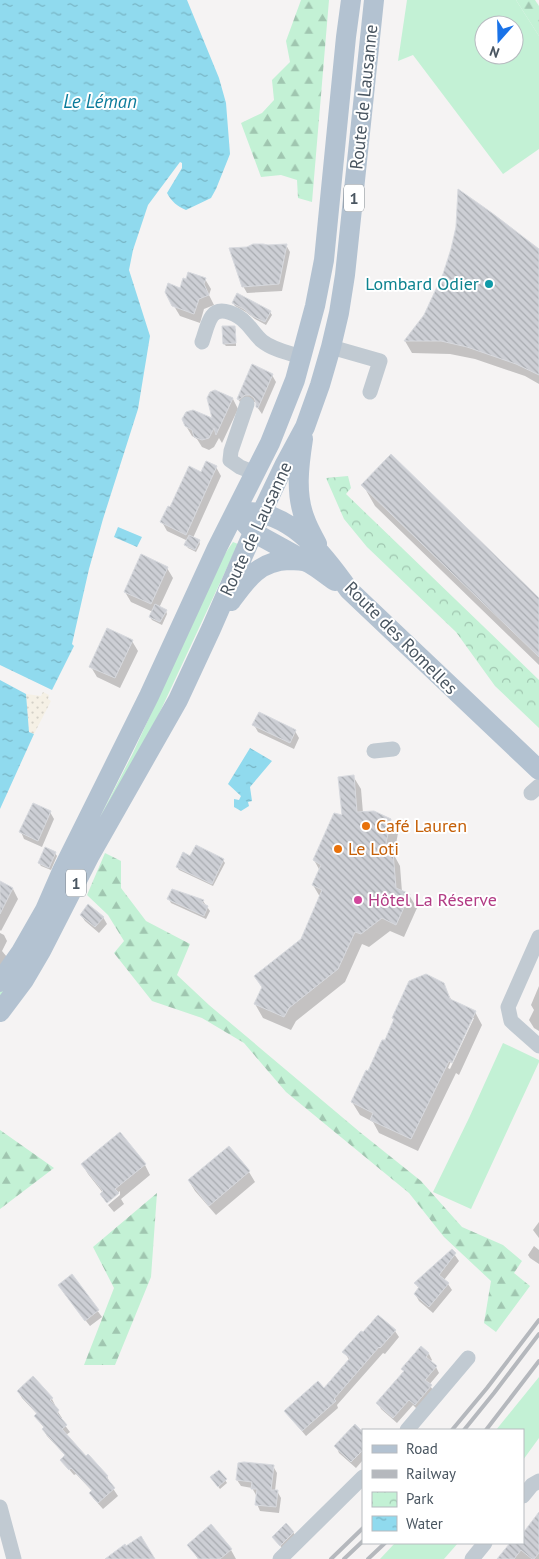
<svg xmlns="http://www.w3.org/2000/svg" width="539" height="1559" viewBox="0 0 539 1559" font-family="'PT Sans',sans-serif">
	<defs>
		<pattern id="forest-firs" width="22" height="20" patternUnits="userSpaceOnUse" patternTransform="scale(1.25)"><rect width="22" height="20" fill="#c3f1d5"/><path d="M5 1l3.5 6h-7zM16 11l3.5 6h-7z" fill="#a0c6b0"/></pattern>
		<pattern id="sand-dots" width="8" height="8" patternUnits="userSpaceOnUse" patternTransform="scale(1.25)"><rect width="8" height="8" fill="#f5f0e5"/><path d="M2 2h.1M6 6h.1" fill="none" stroke="#d4d0c7" stroke-width="1.8" stroke-linecap="round"/></pattern>
		<pattern id="park-crowns" width="20" height="18" patternUnits="userSpaceOnUse" patternTransform="scale(1.25)"><rect width="20" height="18" fill="#c3f1d5"/><path d="M2 6a3 3 0 1 1 6 0M12 15a3 3 0 1 1 6 0" fill="none" stroke="#a0c6b0"/></pattern>
		<pattern id="water-ripples" width="26" height="14" patternUnits="userSpaceOnUse" patternTransform="scale(1.25)"><rect width="26" height="14" fill="#90daee"/><path d="M2 4q2-2 4 0t4 0M15 11q2-2 4 0t4 0" fill="none" stroke="#78b4c4"/></pattern>
		<pattern id="building-back-hatch" width="6" height="6" patternUnits="userSpaceOnUse" patternTransform="scale(1.25)"><rect width="6" height="6" fill="#cdcfd5"/><path d="M-1 5l2 2M0 0l6 6M5-1l2 2" fill="none" stroke="#a8abb0"/></pattern>
	</defs>
	<rect width="100%" height="100%" fill="#f5f3f3"/>
	<path fill="#c3f1d5" fill-rule="evenodd" d="M407,0H516L539,36V149L503,174L413,55L398,61ZM484,25H514V55H484Z
		M233,542L238,544L159,714L0,1004V992L18,967L68,879L132,755L224,555Z
		M503,1043L539,1060V1062L471,1209L433,1192L469,1118Z
		M539,1377V1438L523,1460V1430H496Z
		M395,1543H458L444,1559H380Z"/>
	<path fill="url(#forest-firs)" d="M301,0H329L312,202L298,198L297,180L281,175L261,177L241,123L262,113L274,100L272,80L290,62L286,41Z
		M516,0H535L539,6V36Z
		M105,853L121,861V888L146,921L190,944L177,975L209,1005L361,1133L421,1181L462,1227L503,1245L522,1261L514,1273L530,1286L496,1332L484,1323L491,1281L444,1237L409,1193L286,1092L244,1043L202,1018L152,1001L114,953L124,941L108,915L87,895Z
		M0,1130L54,1168L0,1209Z
		M157,1193L151,1277L115,1365H84L114,1288L93,1247Z"/>
	<path fill="url(#sand-dots)" d="M43,692L49,695L48,699L51,701L34,734L29,732L26,694L41,696Z"/>
	<path fill="url(#park-crowns)" d="M348,476L351,488L346,494L539,680V728L495,686L456,632L367,547L344,519L326,478Z"/>
	<path fill="url(#water-ripples)" d="M0,0H187L219,78L226,103L230,154L216,189L211,198L186,210C177,206 172,202 167,193L182,168V163L180,162L148,205L133,250L129,270L150,336L138,409L103,519L89,569L72,644L74,646L52,690L0,665Z
		M118,527L142,537L137,547L114,537Z
		M0,680L26,694L29,732L34,734L0,809Z
		M250,748L272,761L250,787L252,801L248,802L249,806L241,811L234,807V799L239,800L241,796L228,784Z"/>
	<path fill="#0003" fill-rule="evenodd" d="M286,245L290,252L282,291L247,293L243,286Z
		M539,251V384L525,376L475,359L450,354L412,353L405,341Z
		M205,279L211,289L209,295L214,305L204,309L200,323L180,316L174,306L181,289Z
		M233,303L270,312L272,315L266,325L255,319L246,312L235,306Z
		M234,327L236,330V346H226L224,344Z
		M272,375L276,382L262,414L257,407V403L255,402L249,401L242,405L238,399Z
		M215,392L233,399L238,409L222,443L219,438L214,447L209,450L202,447L197,439L192,436L186,426L214,421Z
		M216,467L221,476L193,538L199,541L200,544L196,552L188,548L186,545L188,541L167,531L162,522L170,508L202,473Z
		M363,485L539,600V665L375,506Z
		M167,568L173,578L159,608L166,611L167,614L162,625L152,620L150,617L153,612L131,602L125,592Z
		M132,641L138,651L120,688L97,677L91,667Z
		M254,725L295,731L299,738L294,749L258,732Z
		M353,776L361,789L363,813L390,820L398,833L394,855L400,866L402,892L409,895L417,908L404,937L390,931L369,947L362,944L345,982L296,1021L291,1030L263,1018L255,1004L302,940L320,897L313,885L320,871L314,860L343,816Z
		M50,812L54,819L42,847L24,839L21,832Z
		M55,853L57,856L51,870L41,866L39,863Z
		M191,858L223,860L225,863L213,886L179,870L177,867Z
		M0,883L13,889L18,899L1,931L0,930Z
		M169,899L203,901L210,911L206,919L171,903Z
		M81,915L103,917L107,924L99,933L85,921Z
		M0,933L4,935L7,941L2,951L7,957L0,967Z
		M443,984L452,1001L475,1012L482,1025L459,1075L456,1073L418,1151L379,1133L373,1122L360,1115L352,1102L385,1042ZM471,1018H474L450,1069L448,1068Z
		M539,986V1031L534,1028L529,1020L534,1010L531,1005Z
		M229,1148L249,1172L255,1182L216,1215L195,1191L189,1181Z
		M82,1164L145,1165L150,1175L121,1199L124,1204L114,1212L108,1205L120,1195V1191L106,1202L101,1194L103,1193L88,1174Z
		M539,1222V1238L533,1230Z
		M534,1246L539,1250V1264L530,1258L528,1255Z
		M452,1251L459,1261L444,1280L448,1284L452,1290L433,1313L419,1301L415,1294L419,1289L416,1284Z
		M72,1276L102,1317L90,1326L63,1292Z
		M378,1316L395,1331L399,1337L385,1354L383,1353L337,1405L338,1408L306,1436L290,1417L286,1411L324,1390L350,1361L344,1352Z
		M421,1347L429,1354L432,1360L430,1362L436,1367L439,1373L429,1385L435,1392L419,1411L413,1405L397,1423L381,1409L378,1403L404,1372L403,1369Z
		M18,1391L52,1399L55,1405L54,1406L62,1418L60,1419L70,1432L66,1435L86,1458L107,1476L110,1484L118,1496L103,1509L94,1499L90,1493L92,1491L76,1474L74,1475L66,1466V1456L47,1436L43,1429L44,1428L36,1416L38,1415L22,1398Z
		M363,1433V1460L356,1468L339,1453L336,1446Z
		M273,1466L277,1473L275,1491H277L281,1498L279,1513L260,1511L257,1504L256,1495L252,1488L241,1486L237,1480Z
		M219,1471L227,1483L220,1489L213,1480Z
		M539,1514V1559H498L517,1543H523V1535Z
		M293,1532L295,1535L282,1548L273,1537Z
		M189,1545L231,1550L236,1559H198Z"/>
	<path fill="url(#building-back-hatch)" stroke="#d7d9de" d="M458,189L492,213L539,249V375L516,364L467,347L441,341H404L424,315L443,274L451,249L456,227Z
		M253,244H263L268,245L287,244L279,284L242,287L229,248L247,247Z
		M188,272L206,278L204,284L209,295L199,299L194,314L172,306L165,292L168,283L180,288L183,278L186,279Z
		M237,293L271,311L265,322L252,316L244,309L232,303Z
		M222,326H235L236,343L223,344Z
		M252,364L273,374L258,408L256,407V403L254,398L250,395H245L239,400L237,399Z
		M215,390L233,398L216,435L214,428L209,438L202,440L194,437L192,430L185,426L182,419L186,412L193,410L212,418L207,398L210,392Z
		M391,454L539,598V657L361,485Z
		M206,461L217,466L186,535L160,522L168,506L170,507L189,466L201,472Z
		M189,535L200,540L195,550L184,545Z
		M141,554L168,567L151,604L124,592Z
		M155,604L167,610L160,622L149,617Z
		M107,628L133,640L115,678L89,667Z
		M259,712L296,730L290,743L252,725Z
		M354,775L357,812L374,811L391,819L385,848L393,852L396,888L410,894L396,925L382,918L361,934L355,932L338,969L289,1008L284,1017L254,1004L262,987L254,976L301,939L322,890L312,885L321,865L313,860L334,813L342,815L338,777Z
		M33,803L51,811L38,841L19,832Z
		M196,845L224,859L212,884L176,867L183,852L190,856Z
		M45,847L56,852L49,868L38,863Z
		M0,881L13,888L0,914Z
		M172,889L204,900L202,903L208,906L204,916L167,899Z
		M88,904L104,917L95,927L80,915Z
		M426,974L444,983L450,999L476,1011L452,1063L449,1061L411,1139L370,1120L373,1113L351,1102L366,1070L368,1071L382,1040H385L394,1019L392,1018L409,981Z
		M120,1132L146,1164L115,1189L119,1193L107,1203L100,1194L103,1191L81,1164Z
		M229,1146L250,1171L209,1206L188,1180Z
		M452,1249L456,1253L439,1275L449,1283L429,1307L414,1294L419,1287L414,1283Z
		M72,1274L99,1310L85,1321L58,1285Z
		M378,1315L396,1330L380,1348L379,1347L334,1399L336,1401L302,1431L284,1411L318,1381L324,1388L350,1358L342,1352L361,1331L363,1332Z
		M421,1346L429,1353L426,1357L437,1366L425,1380L432,1385L415,1405L409,1400L393,1418L376,1403L404,1371L401,1369Z
		M33,1376L53,1398L50,1400L59,1410L57,1413L67,1425L62,1429L86,1456L88,1454L108,1476L106,1477L115,1488L98,1503L89,1493L92,1490L71,1468L69,1470L60,1460L65,1455L42,1429L44,1427L34,1416L37,1413L17,1391Z
		M355,1424L363,1432V1450L351,1462L334,1446Z
		M244,1462L274,1465L271,1490H278L276,1507L255,1505L257,1489H251L252,1482L236,1480L238,1463Z
		M219,1470L227,1479L218,1487L210,1477Z
		M539,1512V1553L534,1559H532L521,1550L514,1559H497L510,1543H523V1533Z
		M286,1523L294,1532L280,1546L272,1537Z
		M211,1524L232,1549L220,1559H199L187,1545Z
		M141,1536L155,1559H105L125,1544L126,1546Z"/>
	<g fill="none" stroke-linecap="round" stroke-linejoin="round">
		<path stroke="#c1cad2" stroke-width="15" d="M202,342C205,334 207,323 212,316C220,305 239,315 246,323C252,329 256,336 262,341C273,350 289,353 302,357
			M331,347L380,361L370,392
			M247,404L231,451L230,460L240,467L255,473
			M374,751L393,749
			M531,793L539,786
			M539,937L508,1007L511,1021L539,1046
			M407,1430L468,1358
			M523,1496L532,1485L539,1481
			M0,1507L14,1559
			M280,1559L363,1477
			M472,1559L485,1543"/>
		<path stroke="#b3c2d1" stroke-width="20" d="M303,439C299,465 295,494 305,519C308,528 313,536 317,544
			M248,512C293,513 325,556 349,590L539,770
			M245,523L253,532L302,559
			M231,601C247,579 259,561 289,560C296,560 303,560 309,563C318,568 326,575 335,581
			M0,982L21,952L45,910L62,871L149,696L217,548L270,443L295,380L315,306L324,260L346,37L351,0
			M0,1012L24,980L41,951L90,855L178,700L211,629L262,512L284,466L305,427L320,385L331,347L339,313L345,275L374,0"/>
		<path stroke="#b5b8bd" stroke-width="4" d="M452,1430L487,1388L539,1320
			M464,1430L494,1393L539,1334
			M486,1430L539,1361
			M331,1559L363,1528
			M344,1559L363,1541
			M368,1559L385,1543"/>
	</g>
	<circle fill="#0f9aa8" stroke="#fff" stroke-width="2" cx="489" cy="284" r="5"/>
	<g fill="#e8710a" stroke="#fff" stroke-width="2">
		<circle cx="366" cy="826" r="5"/>
		<circle cx="338" cy="849" r="5"/>
	</g>
	<circle fill="#d1479c" stroke="#fff" stroke-width="2" cx="358" cy="900" r="5"/>
	<g text-anchor="middle" stroke-width="4" stroke-linejoin="round" paint-order="stroke">
		<g fill="#fff" stroke="#808990" stroke-width="1">
			<rect x="344" y="184.5" width="20" height="27" rx="4"/>
			<rect x="66" y="869.5" width="20" height="27" rx="4"/>
		</g>
		<g font-size="16" font-weight="bold" fill="#4a5661">
			<text x="354" y="204">1</text>
			<text x="76" y="889">1</text>
		</g>
		<g font-size="18" fill="#4a5661" stroke="#fff">
			<text transform="translate(364 97) rotate(-84)" y="6">Route de Lausanne</text>
			<text transform="translate(256 529) rotate(-65)" y="6">Route de Lausanne</text>
			<text transform="translate(401 638) rotate(45)" y="6">Route des Romelles</text>
		</g>
		<g font-size="18" fill="#0d838f" stroke="#fff" text-anchor="end">
			<text x="479" y="290">Lombard Odier</text>
		</g>
		<g font-size="18" fill="#c56008" stroke="#fff" text-anchor="start">
			<text x="376" y="832">Café Lauren</text>
			<text x="348" y="855">Le Loti</text>
		</g>
		<g font-size="18" fill="#b23c85" stroke="#fff" text-anchor="start">
			<text x="368" y="906">Hôtel La Réserve</text>
		</g>
		<g font-size="19" font-style="italic" fill="#0c7c9b" stroke="#fff">
			<text x="100" y="108">Le Léman</text>
		</g>
	</g>
	<rect x="362" y="1429" width="162" height="115" fill="#ffffff" stroke="#b7bbc0"/>
	<rect x="372" y="1445" width="25" height="8" fill="#b3c2d1" stroke="#b7bbc0"/>
	<text x="406" y="1454" font-size="15" fill="#4a5661">Road</text>
	<rect x="372" y="1470" width="25" height="8" fill="#b5b8bd" stroke="#b7bbc0"/>
	<text x="406" y="1479" font-size="15" fill="#4a5661">Railway</text>
	<rect x="372" y="1492" width="25" height="15" fill="url(#park-crowns)" stroke="#b7bbc0"/>
	<text x="406" y="1504" font-size="15" fill="#4a5661">Park</text>
	<rect x="372" y="1516" width="25" height="15" fill="url(#water-ripples)" stroke="#b7bbc0"/>
	<text x="406" y="1529" font-size="15" fill="#4a5661">Water</text>
	<g transform="translate(499 40) rotate(200)"><circle r="24" fill="#ffffff" stroke="#b7bbc0"/>
	<path d="M0-4L9 19L0 12L-9 19Z" fill="#1a73e8"/>
	<text y="-8" font-size="14" font-weight="bold" text-anchor="middle" fill="#4a5661">N</text>
	</g>
</svg>
